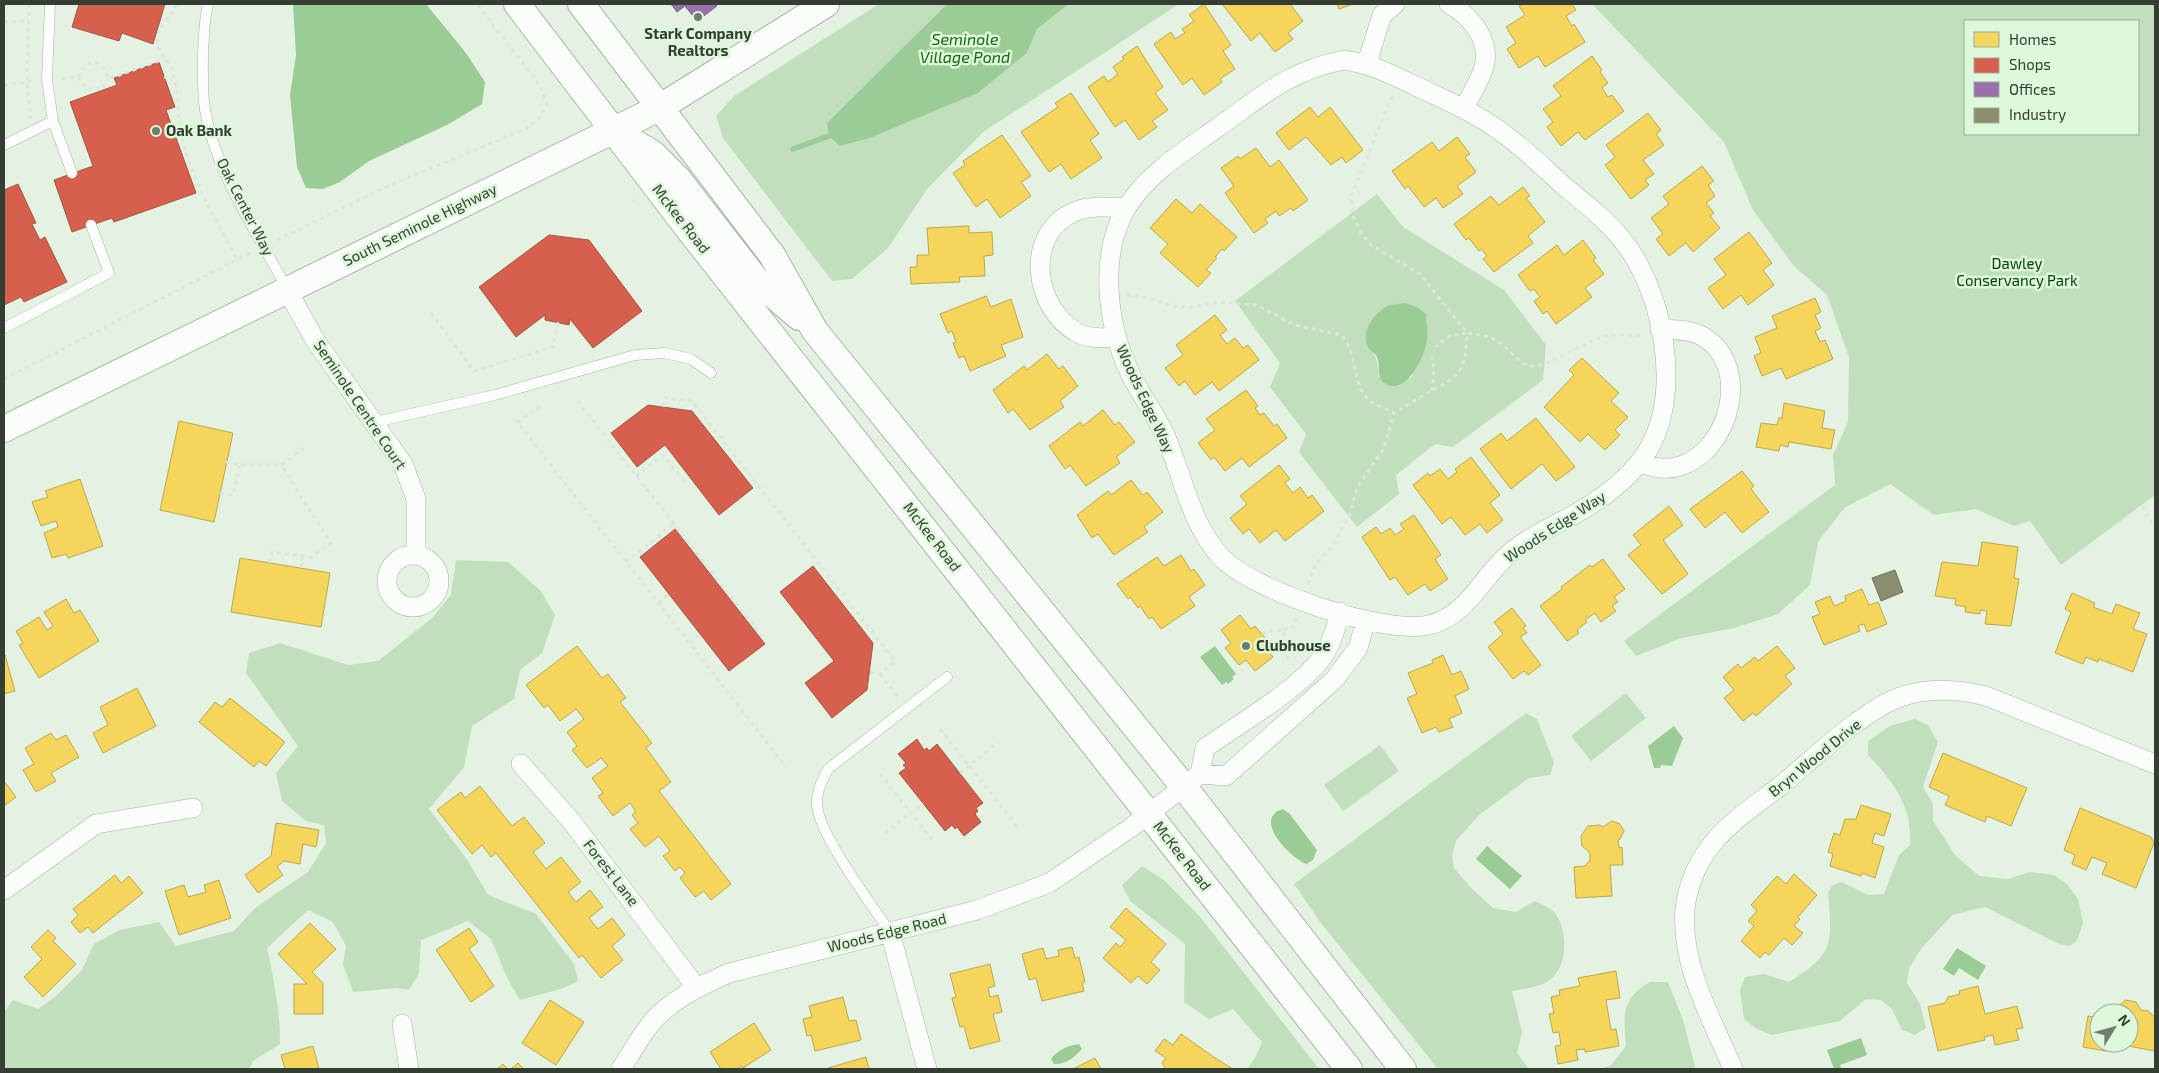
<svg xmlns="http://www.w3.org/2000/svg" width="2159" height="1073" viewBox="0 0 2159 1073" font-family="'Exo 2',sans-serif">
	<rect width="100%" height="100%" fill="#e3f2e1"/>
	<path fill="#c1dfbd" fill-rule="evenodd" d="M879,4H947L827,123L840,146L870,138L978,93L1027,53L1037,29L1069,4H1179L983,132L927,189L888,248L852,279L832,281L723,138L716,116L734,96Z
		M1592,4H2155V495L2061,565L2030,521L2014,526L1976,509L1934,515L1890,484L1844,508L1818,542L1810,585L1778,614L1734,628L1682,638L1636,656L1624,641L1835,485L1833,455L1848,422L1849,357L1827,295L1794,266L1753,210L1724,142ZM1965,21H2138V134H1965Z
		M1377,194L1403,227L1504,290L1546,345L1543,380L1453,447L1435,444L1396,475L1399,494L1357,527L1299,452L1306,434L1270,387L1280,363L1235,301ZM1369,327L1427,341L1411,378L1378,377C1382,356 1363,347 1369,327Z
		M456,560L508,562L541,591L555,615L542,653L520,670L514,699L472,726L464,767L429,809L468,861L488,895L536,914L574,964L578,981C559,992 541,993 520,1000L508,980L491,939L468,921L421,940L419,973L409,990L397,988L353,992L343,964L346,946L333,922L308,910L267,948C274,980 280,1010 280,1044L253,1061L249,1069H4V1012L13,1000L38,1009L56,996L82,970L94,944L120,930L159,922L176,946L234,931L255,908L308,872L326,843L324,825L306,821L282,801L276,773L298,746L246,673L249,653L280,643L348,665L378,661L432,618L451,595Z
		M1626,693L1646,718L1591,761L1571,736Z
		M1526,713L1537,719L1554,763L1550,775L1529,778L1479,815L1456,841L1452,855L1454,868L1471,888L1493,908L1516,912L1535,901C1541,904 1551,908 1555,913C1568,930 1568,964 1552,978C1541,988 1526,988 1512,991L1522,1032L1517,1053L1529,1069H1438L1321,923L1294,884Z
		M1915,719L1928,725L1938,742L1923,787L1933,804V821L1955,855L1979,876L2008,879L2030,872L2054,875L2067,884L2078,899L2083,923L2077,941L2069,946L2059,944L1985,907L1952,915L1921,949L1909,968L1907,983L1920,1004L1926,1028L1915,1035L1902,1030L1892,1009L1881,1000L1866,999L1840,1021L1772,1035L1757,1029L1744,1019L1740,990L1745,977L1764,974L1789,982C1835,954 1832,943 1828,892L1833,885L1842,882L1868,895L1884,894L1899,855L1910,845C1913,807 1893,781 1868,755V741L1890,726Z
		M1380,745L1399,771L1343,811L1324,785Z
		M1142,866L1164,880L1201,918L1319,1069H1247L1255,1058L1262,1042L1233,1009L1209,1019L1184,1002L1185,944L1130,901L1122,885Z
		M1650,982H1668L1683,1020L1695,1066L1694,1069H1602L1611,1065L1626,1046C1624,1016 1620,999 1650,982Z"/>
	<path fill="#9ccc96" d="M293,4H426L466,53L485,82L482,104L447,125L369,161L340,182L323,189L306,188L297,167L290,95L296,55Z
		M947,4H1069L1037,29L1027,53L978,93L870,138L840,146L829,136L827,123Z
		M1405,303L1417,307L1426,314C1426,322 1429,333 1427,341C1425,356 1406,396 1386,384C1374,378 1382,367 1377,357C1375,353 1369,350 1367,345C1361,330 1376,310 1390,305C1394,304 1400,304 1405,303Z
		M1215,646L1236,674L1232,677L1234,679L1228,684L1226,682L1222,685L1200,657Z
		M1674,726L1683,738L1672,766L1661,765L1660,768H1654L1648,746Z
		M1282,809L1289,813L1317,850L1313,860L1306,864C1291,858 1252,820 1282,809Z
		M1487,846L1522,876L1510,889L1476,859Z
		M1957,948L1986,966L1978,980L1959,968L1954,976L1943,969Z
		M1861,1038L1867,1055L1840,1065L1841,1068L1834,1069L1827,1050Z
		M1079,1044L1082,1049C1073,1058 1067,1064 1054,1064L1051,1059C1059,1049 1067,1046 1079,1044Z"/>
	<path fill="#f6d55c" stroke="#bca84f" d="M1204,4L1231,45L1223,51L1235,69L1220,79L1222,82L1204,95L1192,78L1183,85L1154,44L1171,32L1175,39L1185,33L1182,29L1194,21L1189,15Z
		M1222,4H1290L1303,21L1288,33L1293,39L1275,52L1260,33L1251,41Z
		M1337,4H1353L1339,9Z
		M1524,4H1572L1576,10L1566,16L1572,26L1574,24L1585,42L1545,67L1538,56L1519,68L1507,49L1516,43L1506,27L1525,15L1519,6Z
		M1137,46L1163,87L1155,93L1168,110L1152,121L1157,127L1139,140L1125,120L1115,127L1088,87L1104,76L1108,82L1118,74L1113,67L1124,59L1122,57Z
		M1592,56L1602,70L1600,72L1608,83L1602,88L1608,97L1612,95L1624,111L1585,140L1578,132L1561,146L1547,127L1553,122L1543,109L1561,96L1553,86Z
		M1071,93L1099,134L1090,140L1102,158L1071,179L1061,164L1049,172L1021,132L1058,107L1055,103Z
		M1310,107L1318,117L1330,107L1363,150L1346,163L1342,157L1331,165L1306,137L1289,150L1276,133Z
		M1648,113L1661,130L1656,134L1664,145L1643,160L1654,174L1645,180L1649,185L1631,199L1605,165L1615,157L1606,145Z
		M1002,135L1031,176L1021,182L1031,196L1000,218L987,199L976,207L953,173L965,165L963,161Z
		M1457,137L1470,154L1465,157L1476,172L1457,186L1463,194L1443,208L1436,198L1424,207L1408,186L1405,189L1392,171L1432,142L1439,151Z
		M1256,148L1270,167L1279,160L1308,200L1293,211L1291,208L1279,216L1276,211L1265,219L1268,223L1254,233L1225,193L1234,186L1221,168L1238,156L1240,159Z
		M1702,166L1714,181L1708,185L1715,196L1706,203L1714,213L1710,216L1720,228L1693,252L1686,243L1669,256L1656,239L1663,234L1651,218L1669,204L1663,196Z
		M1523,187L1530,196L1526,198L1545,222L1528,236L1533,243L1494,272L1483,259L1487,256L1481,249L1479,251L1469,238L1466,240L1454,224L1491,196L1499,205Z
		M1176,199L1192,213L1200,204L1237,237L1224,251L1222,249L1215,257L1217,258L1206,270L1211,273L1198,287L1160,253L1168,244L1150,228Z
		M969,226V233L992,232L993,255L984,256L985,276L959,277L960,282L911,284L910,267H917V255H929L927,228Z
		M1749,232L1772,263L1763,270L1774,285L1748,305L1741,295L1723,309L1708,288L1726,275L1714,259Z
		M1583,240L1596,258L1593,260L1604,274L1585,288L1592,297L1556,324L1547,311L1543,314L1534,301L1540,297L1534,289L1530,291L1518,275L1557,245L1564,255Z
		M986,296L991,307L1011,299L1023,337L1001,345L1006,356L970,371L964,356L959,358L953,343L956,342L952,331L948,333L940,314Z
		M1815,298L1821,312L1815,315L1821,328L1815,331L1820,342L1825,340L1833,359L1786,379L1781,368L1762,376L1754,356L1761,353L1755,337L1777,328L1772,316Z
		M1215,315L1227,330L1220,335L1227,344L1235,338L1243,348L1248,345L1259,360L1219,391L1212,382L1195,395L1185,381L1179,386L1165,368L1183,355L1176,345Z
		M1047,354L1059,369L1063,366L1078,386L1060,401L1064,407L1030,430L1013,409L1008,413L993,390L1024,366L1027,370Z
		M1582,358L1619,393L1611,401L1628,417L1615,430L1620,435L1605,450L1588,434L1580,442L1544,407L1574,375L1569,370Z
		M1246,390L1258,406L1255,408L1260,415L1264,413L1274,426L1277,424L1287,438L1249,467L1242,458L1225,471L1214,457L1211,460L1198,443L1215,430L1206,419Z
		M1784,403L1825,411L1822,428L1835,430L1831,449L1789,442L1788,447L1780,445L1779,451L1756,447L1761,423L1777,425L1779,418H1782Z
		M1103,410L1115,425L1119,422L1135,442L1116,457L1120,463L1086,486L1070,465L1065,469L1049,446L1080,422L1083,426Z
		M1536,418L1575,467L1556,481L1542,464L1511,489L1480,449L1501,433L1507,441Z
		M179,421L233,433L214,522L160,510Z
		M1471,457L1500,495L1490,503L1503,520L1487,533L1480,524L1465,535L1451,517L1442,524L1413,485L1428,473L1430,476L1440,469L1448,479L1457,472L1455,469Z
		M1279,465L1290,479L1285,483L1293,493L1300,487L1308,498L1312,495L1324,511L1285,541L1276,530L1260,543L1249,529L1243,534L1230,518L1247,504L1240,496Z
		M1742,471L1754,486L1751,489L1769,512L1742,533L1725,512L1705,528L1690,509Z
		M80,479L103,546L68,558L66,554L52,558L44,533L58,527L56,521L41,526L32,502L48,497L45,491Z
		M1131,480L1143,495L1147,492L1163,512L1144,527L1148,532L1114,555L1098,534L1092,538L1077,515L1108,491L1111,495Z
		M1669,506L1683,525L1663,540L1688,574L1662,594L1628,555L1641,545L1633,535Z
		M1414,515L1441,555L1435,559L1448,579L1430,591L1425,584L1408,595L1395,577L1390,580L1362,537L1376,527L1381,534L1390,528L1395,535L1404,529L1400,524Z
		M1982,542L2018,547L2014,578L2019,579L2011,626L1985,624L1987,611L1980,610V614L1965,612L1966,607L1955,605L1956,599L1935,596L1942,562L1978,566Z
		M1181,555L1191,571L1194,569L1205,585L1189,597L1195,606L1161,629L1152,617L1149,619L1140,606L1138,608L1130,597L1128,599L1117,584L1157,557L1164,566Z
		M240,558L330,573L321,627L231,612Z
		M1603,559L1625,589L1614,597L1618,602L1612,606L1616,611L1601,622L1595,613L1585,620L1587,622L1577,630L1579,633L1567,641L1540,606L1562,589L1561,587L1590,565L1592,567Z
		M1862,589L1869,605L1878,602L1887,624L1867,632L1864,624L1858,626L1860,631L1824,645L1812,617L1820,614L1815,602L1830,596L1834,606L1846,601L1845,596Z
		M2072,593L2095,603L2093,607L2112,614L2116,604L2140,613L2133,629L2147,634L2133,672L2099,659L2098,662L2086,657L2083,664L2055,653L2071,612L2065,609Z
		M66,599L74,613L80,610L99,641L39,678L19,645L23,643L16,631L39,617L47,630L53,626L44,612Z
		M1512,608L1526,626L1523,628L1527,633L1520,637L1541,665L1528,675L1524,671L1513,679L1488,647L1503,634L1494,622Z
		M1240,615L1251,629L1255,626L1266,639L1262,642L1273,657L1255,671L1246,660L1239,665L1225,648L1231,643L1221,630Z
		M577,646L602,678L608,674L626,698L620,702L652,743L646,748L671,782L659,791L731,884L711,900L704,891L695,897L680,878L685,873L680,867L675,871L663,856L670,851L659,836L645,847L630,829L638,823L632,815L636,812L630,803L613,816L598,796L603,793L592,778L608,766L601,758L587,768L572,750L577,746L567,732L584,719L576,709L560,721L548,705L544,708L526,685Z
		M1777,646L1795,668L1785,676L1792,684L1756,716L1753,713L1743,721L1724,698L1734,690L1723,677L1738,664L1741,668L1755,657L1758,661Z
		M5,655L15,691L4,694V656Z
		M1443,655L1452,675L1461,671L1469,689L1455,696L1462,713L1449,719L1453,727L1439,732L1436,727L1422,733L1407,698L1417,694L1408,673L1433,663L1432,660Z
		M137,688L156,726L103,753L93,733L108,725L100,707Z
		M230,698L285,742L266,766L259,761L254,767L199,722L215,702L222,707Z
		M51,733L56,740L66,735L79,757L51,773L56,781L36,792L23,770L34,764L25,748Z
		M1943,753L2027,788L2011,826L1987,816L1985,822L1945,805L1949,796L1929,787Z
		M4,781L16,797L4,806Z
		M480,786L512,826L524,817L545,843L533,852L546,869L561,857L581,882L568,892L576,902L590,890L603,907L589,918L598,929L612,918L625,935L612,946L623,960L601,978L582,955L579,958L496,853L491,857L482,845L472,854L437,810L461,792L465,798Z
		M1861,805L1891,814L1884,836L1875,833L1872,843L1884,847L1875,878L1862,873L1861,876L1830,866L1833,854L1828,852L1834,833L1840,835L1845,819H1856Z
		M2080,808L2151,837L2154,843L2136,888L2102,874L2107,863L2092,857L2086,870L2072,864L2075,855L2064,850Z
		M1612,821L1620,824L1624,831L1620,839L1618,840L1619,848L1622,847L1623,865H1610L1612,896L1576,898L1574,867L1585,866L1590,860V853L1582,846L1581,836L1588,826L1600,825L1603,827Z
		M276,823L319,830L316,847L303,844L300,864L284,861L277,867L283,875L258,893L245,875L271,856Z
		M1794,874L1817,895L1798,917L1800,919L1794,926L1803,933L1792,945L1784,938L1769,955L1765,952L1760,958L1741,941L1754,926L1748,921L1757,911L1751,905L1777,876L1786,884Z
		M115,875L121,883L129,876L143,893L93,933L88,927L80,933L71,922L78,915L73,909Z
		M219,880L231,918L179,935L165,891L184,885L188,897L206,892L204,885Z
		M1126,908L1166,944L1151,962L1160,970L1147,984L1138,976L1131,983L1103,958L1116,943L1120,947L1126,940L1110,927Z
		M310,923L336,949L312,972L323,983V1014H294V984H307L278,954Z
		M469,928L478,942L469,949L494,986L471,1002L436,950Z
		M48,930L56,938L53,941L76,964L43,997L24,977L42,959L31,947Z
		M1072,947L1075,958L1079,957L1085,982L1082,983L1084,991L1042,1001L1036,978L1029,980L1022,954L1043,948L1046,959L1059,956L1058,950Z
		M990,964L995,986L988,988L990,997L998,995L1002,1012L993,1014L1000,1041L970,1049L964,1026L960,1027L952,998L956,997L950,974Z
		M1616,971L1620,998L1606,1000L1611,1030L1616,1029L1619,1046L1585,1052V1049L1576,1050L1578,1060L1558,1064L1555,1046L1561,1045L1559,1032L1553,1033L1549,1014L1554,1013L1551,997L1560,995L1559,990L1580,986L1578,978Z
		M1978,986L1985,1014L2017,1006L2023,1028L2016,1029L2019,1040L1995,1045L1993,1035L1984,1037L1985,1040L1938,1051L1928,1007L1945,1003L1948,997L1960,994L1959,991Z
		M843,997L849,1021L856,1020L861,1040L815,1051L811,1035L807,1036L803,1019L812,1017L809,1006Z
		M550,1000L584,1022L556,1065L522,1043Z
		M2125,1000L2136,1002L2141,1010L2148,1011L2155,1017V1051L2112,1043H2129V1013H2104L2105,1008L2115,1010Z
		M2088,1016L2099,1018V1043H2108L2106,1051L2083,1047Z
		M754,1023L771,1050L743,1068L741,1066L736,1069H721L710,1052Z
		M1181,1034L1218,1060L1233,1069H1166L1162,1063L1166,1058L1155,1051L1164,1039L1173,1045Z
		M313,1046L319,1069H285L281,1055Z
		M866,1057L869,1069H828V1068Z
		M1095,1058L1101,1069H1073Z
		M518,1063L524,1069H511Z
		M503,1064L508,1069H497Z"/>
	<path fill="#d6604d" stroke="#a55645" d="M79,4H165L153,44L122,33L119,41L72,27Z
		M159,62L175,107L166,110L196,193L114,222L112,218L72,232L54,180L93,166L70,102L117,85L114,78Z
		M18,184L36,223L32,224L40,240L45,237L67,282L24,302L21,297L4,305V190Z
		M549,235L589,240L642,311L593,348L570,319L569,325L545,320V315L516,337L479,287Z
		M648,405L692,411L753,488L719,515L665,445L637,467L611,433Z
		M675,529L765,644L729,671L640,557Z
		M813,566L873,643L867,690L832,718L805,683L834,661L780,592Z
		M917,739L924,750L927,748L929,751L937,744L983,803L976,808L978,811L975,814L981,822L964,836L957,827L955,829L952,825L945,831L899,773L906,768L903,765L906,763L898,754Z"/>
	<path fill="#9970ab" stroke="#7b6187" d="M671,4H715L717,6L697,21L685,6L677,12Z"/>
	<path fill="#8c8c6e" stroke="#72755c" d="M1895,570L1903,592L1881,601L1872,578Z"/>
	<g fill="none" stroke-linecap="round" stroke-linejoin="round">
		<path stroke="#9ccc96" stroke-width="5.5" d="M793,149L829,136"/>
		<g stroke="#a9b5a8" stroke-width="11">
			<path id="lane" d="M208,4C204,20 204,37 203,53C203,71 202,91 205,110C216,174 257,232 287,289
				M53,121L72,173
				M4,145L53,121L47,80L50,4
				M4,328L109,273L91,225
				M375,422L495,395L635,355L664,353L691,359L711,373
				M890,932C872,905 819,835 817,805C816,792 822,780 828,769L947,677"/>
		</g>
		<g stroke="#a9b5a8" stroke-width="20">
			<path id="street" d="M1449,4C1471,16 1491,40 1484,67C1480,81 1470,95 1464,109
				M1344,60C1372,64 1392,75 1416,86C1445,100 1474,112 1500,131C1523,147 1544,168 1565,187C1587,205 1610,223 1627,246C1663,296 1680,386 1652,443C1637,473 1606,496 1577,513C1556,525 1530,536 1511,552C1482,576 1468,616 1429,625C1384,635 1253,591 1221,557C1189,522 1183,474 1164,433C1154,412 1140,394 1130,373C1107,325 1098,255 1127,207C1148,173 1186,150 1217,128C1262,96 1288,71 1344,60Z
				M1367,63L1382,15L1395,4
				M287,290L315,340L403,464L416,499V555
				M1115,337C1104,338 1088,339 1078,333C1034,310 1023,234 1074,212C1090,205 1109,207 1126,208
				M1639,463C1653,467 1666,471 1680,466C1731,450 1752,364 1702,336C1690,329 1674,330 1660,329
				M387 581a26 26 0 1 1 52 0a26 26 0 1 1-52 0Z
				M521,764L572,822L696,987
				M1200,774L1226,776L1335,679L1358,648L1366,620
				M4,890L96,824L193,808
				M890,932L927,1069
				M402,1024L409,1069
				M621,1069C630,1055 638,1040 649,1026C669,1000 700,986 729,973L977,910L1049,883L1129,829L1200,774L1205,748C1240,723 1295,692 1321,659C1331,646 1336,628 1340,612
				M1733,1069C1712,1019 1680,965 1685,908C1688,885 1698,860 1713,843C1731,821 1757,804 1779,787C1812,760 1862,711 1900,697C1928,687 1957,689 1986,696L2155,764"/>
		</g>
		<g stroke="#a9b5a8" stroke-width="28">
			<path id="secondary" d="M517,4L690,231L1349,1069
				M581,4L772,255L815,331L1184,787L1403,1069
				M628,139L652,153L678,179L757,281L799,317
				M4,429L659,108L826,4"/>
		</g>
		<path stroke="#dfe4de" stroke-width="3" stroke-dasharray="4 4" stroke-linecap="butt" d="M29,4L27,82L31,118
			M176,4C173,17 158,24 157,40C157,55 169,59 172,69C178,93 177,117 183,141C193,182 217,222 237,259
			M4,22H19L28,18
			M78,77L86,89L103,88L108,79
			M164,77L173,78
			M62,79L78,77C86,58 103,57 108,79L164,59
			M4,85L33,81
			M1392,96L1351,196L1353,216L1361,233L1371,245L1420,274L1467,333C1480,335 1492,336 1503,345C1511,351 1519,363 1530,366C1545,368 1584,343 1601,337C1613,333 1630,336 1643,335
			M632,200L640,205
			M277,240L388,186L526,129L538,120L547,105L541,87L477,4
			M1127,295L1141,296L1173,306L1192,307L1219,302L1256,305L1295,325L1341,335C1358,351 1351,380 1366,397C1373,405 1384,408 1394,413
			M431,313L474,371L553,347L558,322
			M4,379L250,253
			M1432,391L1434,370L1432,358
			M578,401L763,638
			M663,407L665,398L692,401L895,661L880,674L869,672
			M515,419L786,767
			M518,423L542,405
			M226,462L240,465H281L304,448
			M636,476L663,455L685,482
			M220,493L233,495L240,465
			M2142,506L2155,529
			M626,562L674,524
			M270,563L272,552L311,557L331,543L281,465
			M301,568L302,558
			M1308,584L1315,565L1332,547L1349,516L1358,486L1384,448L1394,413C1406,406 1418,398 1431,391C1462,377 1466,366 1467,333L1449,336L1436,347
			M658,603L669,594
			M1283,630L1293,627L1296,618
			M1262,634L1268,631L1283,630L1289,665
			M690,643L700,634
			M880,674L898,697
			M940,729L1019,829
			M960,773L998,742
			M880,774L935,843
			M885,833L923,803"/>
		<use href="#lane" stroke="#fbfdfa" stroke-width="10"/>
		<use href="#street" stroke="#fbfdfa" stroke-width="19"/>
		<use href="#secondary" stroke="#fbfdfa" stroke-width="26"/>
	</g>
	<g fill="#717d6f" stroke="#def8db" stroke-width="2">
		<circle cx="698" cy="17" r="5"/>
		<circle cx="156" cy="131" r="5"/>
		<circle cx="1246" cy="646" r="5"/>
	</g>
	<g text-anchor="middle" stroke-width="5" stroke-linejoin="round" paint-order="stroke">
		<g font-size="15" font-weight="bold" fill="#343e32" stroke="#def8db" text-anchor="start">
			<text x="698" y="39" text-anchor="middle">Stark Company<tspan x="698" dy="17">Realtors</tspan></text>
			<text x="166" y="136">Oak Bank</text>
			<text x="1256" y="651">Clubhouse</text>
		</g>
		<g font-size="15" fill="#343e32" stroke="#def8db">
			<text transform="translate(245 207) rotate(63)" y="5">Oak Center Way</text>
			<text transform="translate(681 219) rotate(52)" y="5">McKee Road</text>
			<text transform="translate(420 225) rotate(-26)" y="5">South Seminole Highway</text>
			<text transform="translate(1145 399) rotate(65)" y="5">Woods Edge Way</text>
			<text transform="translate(360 405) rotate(56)" y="5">Seminole Centre Court</text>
			<text transform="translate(1555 527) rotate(-33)" y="5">Woods Edge Way</text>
			<text transform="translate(932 537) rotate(52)" y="5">McKee Road</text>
			<text transform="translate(1815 758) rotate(-39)" y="5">Bryn Wood Drive</text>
			<text transform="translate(1182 856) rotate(52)" y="5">McKee Road</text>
			<text transform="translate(611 873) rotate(52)" y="5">Forest Lane</text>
			<text transform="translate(887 933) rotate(-14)" y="5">Woods Edge Road</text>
		</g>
		<g font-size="15" fill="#040" stroke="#def8db">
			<text x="2017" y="269">Dawley<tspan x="2017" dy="17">Conservancy Park</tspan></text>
		</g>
		<g font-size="16" font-style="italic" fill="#13690c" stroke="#def8db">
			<text x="965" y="45">Seminole<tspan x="965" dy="18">Village Pond</tspan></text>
		</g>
	</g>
	<rect width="2159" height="1073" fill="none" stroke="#343e32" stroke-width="10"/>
	<rect x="1964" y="20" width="175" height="115" fill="#def8db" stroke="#9aae97"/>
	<rect x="1974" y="32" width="25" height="15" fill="#f6d55c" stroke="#9aae97"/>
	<text x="2009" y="45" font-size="15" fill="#343e32">Homes</text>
	<rect x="1974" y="58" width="25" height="15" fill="#d6604d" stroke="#9aae97"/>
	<text x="2009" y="70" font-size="15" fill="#343e32">Shops</text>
	<rect x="1974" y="82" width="25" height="15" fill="#9970ab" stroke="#9aae97"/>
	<text x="2009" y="95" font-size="15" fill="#343e32">Offices</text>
	<rect x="1974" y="108" width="25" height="15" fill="#8c8c6e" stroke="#9aae97"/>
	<text x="2009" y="120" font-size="15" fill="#343e32">Industry</text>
	<g transform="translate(2114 1028) rotate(53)"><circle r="24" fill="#def8db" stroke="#9aae97"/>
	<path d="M0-4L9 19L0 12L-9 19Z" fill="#717d6f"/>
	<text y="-8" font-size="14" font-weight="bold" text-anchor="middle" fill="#343e32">N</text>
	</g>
</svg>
